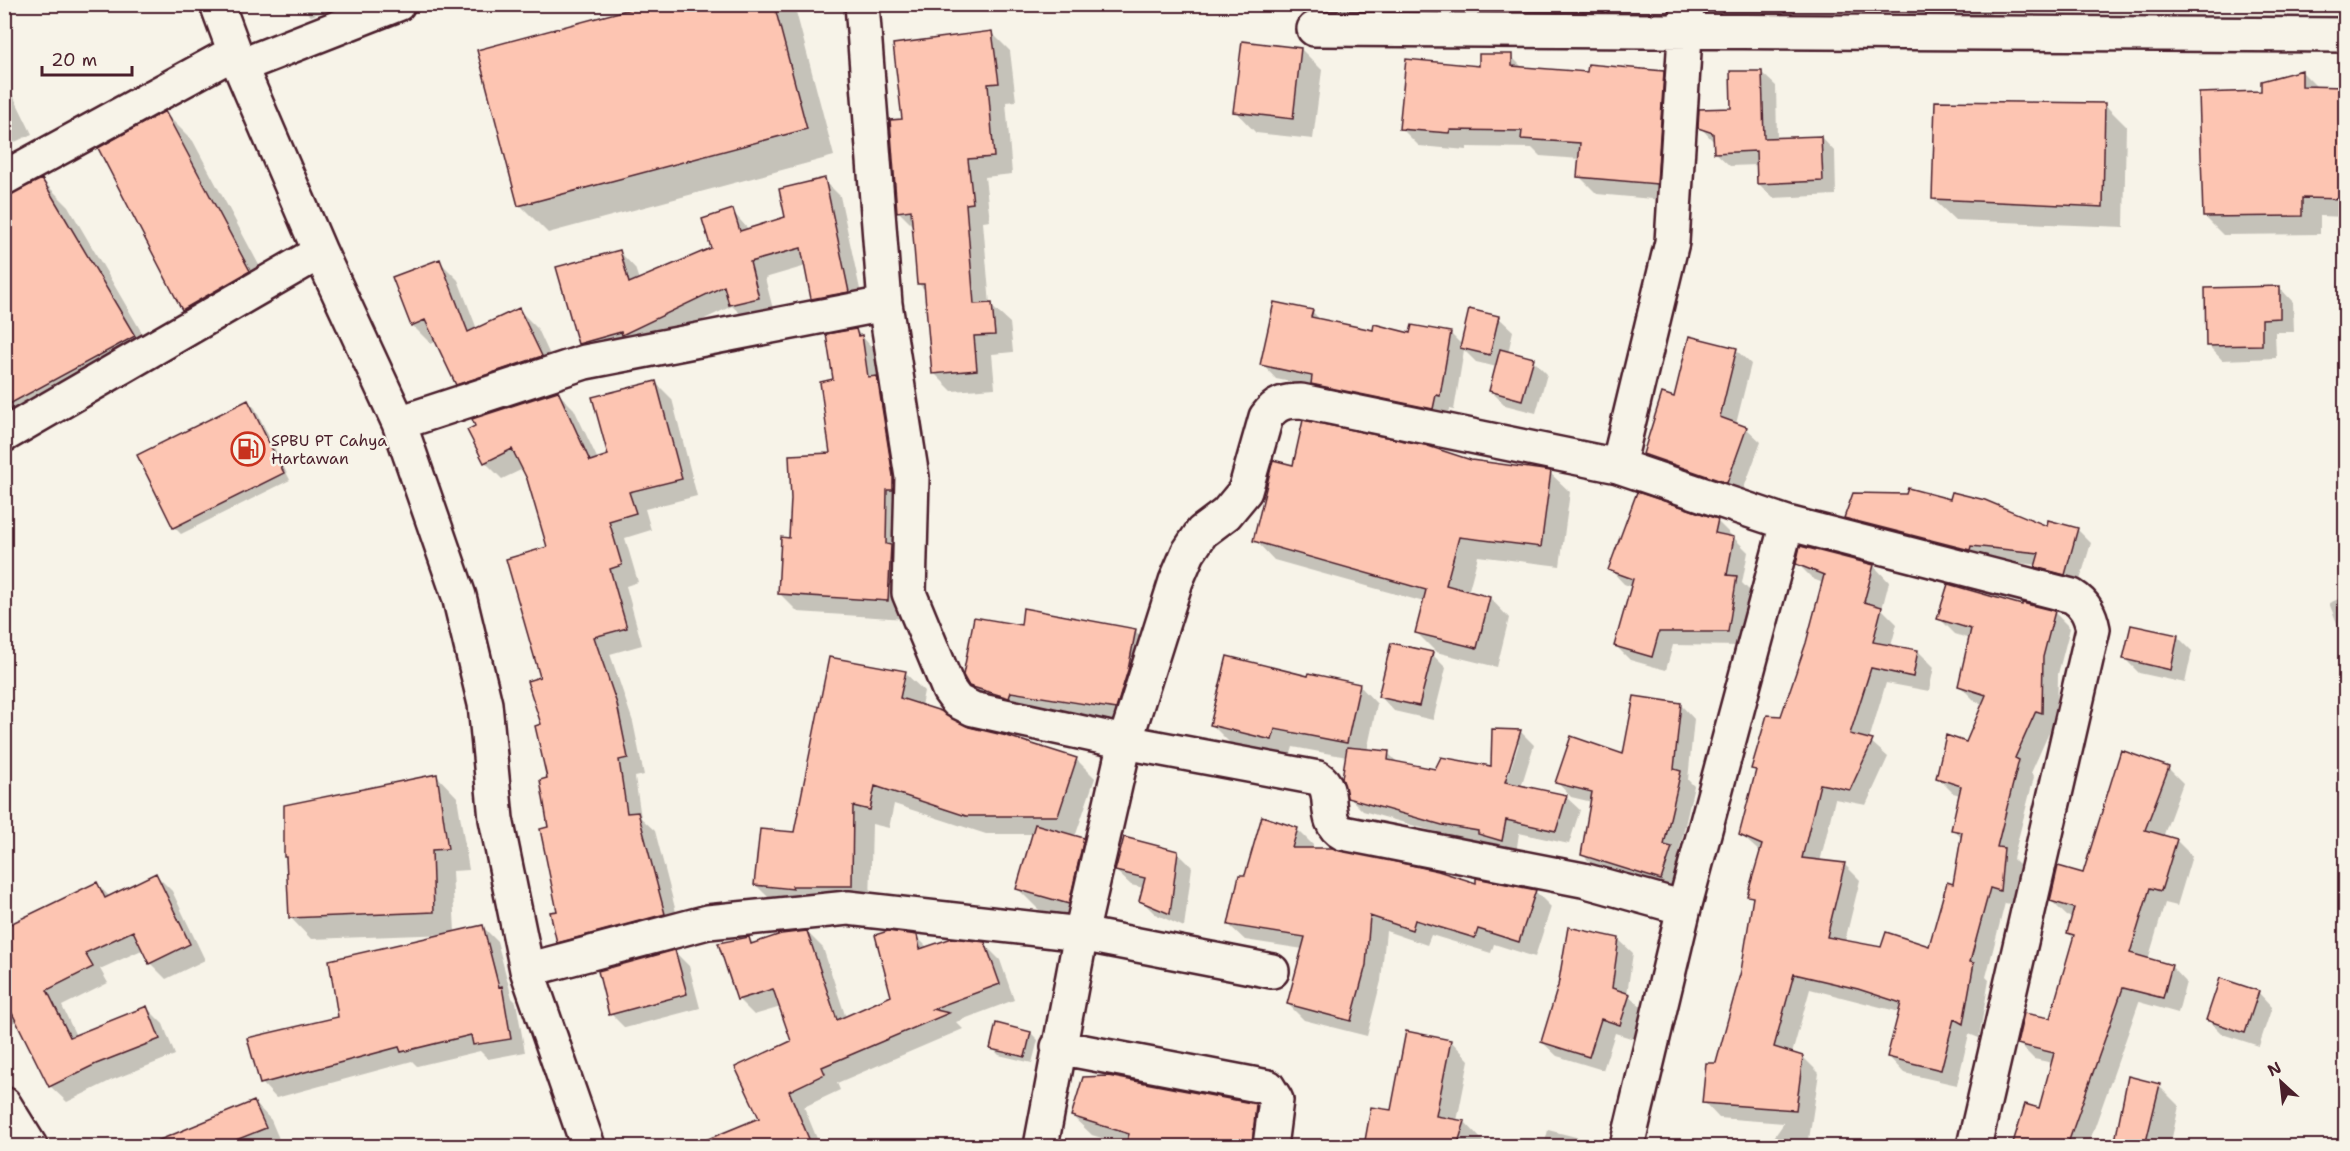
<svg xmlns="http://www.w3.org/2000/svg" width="2350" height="1151" viewBox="0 0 2350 1151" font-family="'Shantell Sans',sans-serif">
	<rect width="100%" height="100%" fill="#f7f3e8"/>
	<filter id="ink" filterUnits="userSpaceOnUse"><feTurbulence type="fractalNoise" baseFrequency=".0167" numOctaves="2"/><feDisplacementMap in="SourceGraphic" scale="12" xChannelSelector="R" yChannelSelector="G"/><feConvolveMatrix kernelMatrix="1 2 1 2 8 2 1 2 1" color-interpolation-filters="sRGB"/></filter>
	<g filter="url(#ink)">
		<path fill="#0003" fill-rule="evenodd" d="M299,4H344L311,16Z
			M655,4H794L834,156L548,233L520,205Z
			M1292,4H1462L1461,25L1308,21Z
			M1520,4H1593V17L1533,18Z
			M1715,4H1794L1792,26L1732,21Z
			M1899,4H2141V10L1991,9L1990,22H1916Z
			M992,33L1010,51L1016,101L1006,102L1012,174L985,177L990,221L983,222L990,305L1010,323L1013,352L992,354L995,388L952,391L934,373L926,291L919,284L914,227L898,211L904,120Z
			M1301,49L1322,70L1313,139L1256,133L1235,111Z
			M1511,56L1524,69L1589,73H1663L1681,91L1674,201L1597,194L1579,176L1580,159L1540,156L1532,148L1467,147V150L1419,146L1401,128L1481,67Z
			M2301,71L2318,88H2346V217L2320,216V234L2223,235L2204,216L2262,93Z
			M1761,72L1776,86L1777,139L1821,137L1835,152L1836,195L1773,198L1758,183V165L1730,166L1715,152L1714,142L1700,127L1732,109Z
			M4,77L32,134L4,147Z
			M2104,104L2126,126L2124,227L1955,220L1933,199Z
			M165,113L193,141L277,299L211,337L183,310L100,149Z
			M42,180L68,206L159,362L4,446V198Z
			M824,180L840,196L864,308L829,314L813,298L806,266L765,278L774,313L747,320L732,306L639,350L595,359L579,343L620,252L635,268L639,280L713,248L732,211L749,230L787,218Z
			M439,261L458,280L477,329L519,310L538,329L559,375L476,403L457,384L437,341L431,344L412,325Z
			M2279,287L2293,302L2294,332H2275L2276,358L2222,360L2208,345Z
			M1312,311L1321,321L1374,332L1411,335L1450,333L1462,345L1498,317L1513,331L1508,353L1533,360L1547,374L1536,413L1505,405L1491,391L1497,367L1476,362L1464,350L1454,410L1450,409L1447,422L1327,398L1316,387L1276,379L1262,364Z
			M856,330L880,356L895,396L906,619L798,612L779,593L790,540L832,455L835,381Z
			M1736,350L1751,364L1736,424L1746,428L1761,442L1741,496L1659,468L1644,454L1675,399Z
			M655,382L672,399L697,496L645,509L651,530L625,538L638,582L626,586L642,645L610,654L633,722L644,775L635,777L641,818L655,831L681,931L575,959L558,942L559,912L550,828L549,780L543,726L542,678L548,548L523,469L502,479L485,462L557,392L574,409L598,460L610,456Z
			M248,401L255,408L290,480L181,534L174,527Z
			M1471,461L1550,473L1570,492L1560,566L1478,556L1468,593L1490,598L1509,618L1497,667L1436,652L1416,632L1424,602L1274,560L1255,540L1294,467Z
			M1846,518L2077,529L2091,543L2078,587L2051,580L2038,565L1984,559L1860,531Z
			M1717,521L1748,552L1742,583L1750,591L1742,646L1673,645L1666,670L1630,660L1616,646L1632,587L1624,584L1610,569Z
			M1797,563L1874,566L1889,582L1882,609L1897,624L1891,646L1918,651L1934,667L1929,691L1886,683L1869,740L1888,757L1866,805L1835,799L1820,862L1844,864L1860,880L1845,941L1882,948H1930L1954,886L1963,839L1952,829L1960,795L1953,793L1937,777L1966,743L1983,704L1975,701L1959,685L1970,639L1955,634L1939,618L2023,607L2054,612L2070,628L2058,674L2057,728L2052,726L2031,773L2034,777L2013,859L2019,865L2015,905L2005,903L1986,977L1989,980L1979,1038L1969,1034L1957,1085L1904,1073L1889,1057L1900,1012L1810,989L1792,1054L1803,1057L1819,1073L1808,1146H1768L1784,1123L1719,1118L1704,1102L1717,1065L1743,971L1754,900L1749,895L1761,853L1741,835L1757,773L1753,769L1782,717L1807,644L1823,583L1813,579Z
			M2346,596V646L2329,603Z
			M1022,626L1135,631L1155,650L1135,728L987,700L967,680Z
			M2178,637L2192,651L2185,683L2139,673L2125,659Z
			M1432,654L1446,668L1433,720L1394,711L1380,696Z
			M905,673L924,691L921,706L968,729L1076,759L1095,778L1076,834H1067L1083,839L1104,861L1090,924L1039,910L1018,889L1034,834H986L894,804L889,828L872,824L870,904H775L756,885L795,833Z
			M1309,678L1359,685L1377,704L1367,751L1388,753L1399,764L1436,770L1492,768L1520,731L1534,745L1521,787L1566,797L1580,810L1569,844L1519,833L1516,854L1493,848L1489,844L1457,838L1363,811L1349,797L1347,757L1293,747L1290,757L1230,743L1211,724ZM1515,743H1519L1508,777L1505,776Z
			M1680,704L1694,719L1688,780L1694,786L1678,856L1685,863L1675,893L1597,869L1583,855L1592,802L1571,797L1557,782L1624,756Z
			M2168,768L2183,783L2163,837L2176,840L2192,856L2177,906L2165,903L2148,960L2171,966L2186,982L2178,1013L2139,1002L2088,1146H2014L2026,1106L2040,1110L2053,1063L2034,1059L2018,1043L2051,1020L2075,939L2069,933L2073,918L2067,916L2051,901L2084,875Z
			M436,775L457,797L469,870L452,871L455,933L483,927L497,941L512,998L516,1002L525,1052L488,1059L480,1051L417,1066L412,1061L276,1098L262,1083L340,1018L449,934L311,939L290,917L285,857Z
			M1297,829L1313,845L1312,850L1478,885L1535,891L1551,907L1535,957L1494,944L1491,953L1431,935L1427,945L1386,931L1381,981L1367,1036L1304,1020L1288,1004L1303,949L1245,940L1229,925L1246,877Z
			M1177,852L1192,867L1184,927L1155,914L1141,900L1144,888L1131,885L1116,871Z
			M156,875L172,891L205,960L166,979L150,963L144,949L100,969L108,983L62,1006L76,1036L147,1008L163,1024L175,1055L112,1080L67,1102L50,1086L18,1020L4,1027V928L97,884L110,897Z
			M807,932L823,948L846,1018L893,997L916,936L928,948L984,944L1000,960L1014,1000L956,1022L963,1029L837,1083L840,1090L804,1107L820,1146H739L732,1130L761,1119L792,1042L781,1007L754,1015L738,999L748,938L754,944Z
			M1618,939L1633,953L1627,994L1644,1009L1634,1039L1615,1033L1603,1070L1557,1056L1542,1042Z
			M675,952L689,966L700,1008L625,1028L611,1014Z
			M2258,992L2272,1007L2259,1046L2222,1034L2207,1019Z
			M1031,1033L1038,1040L1032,1063L999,1055L992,1048Z
			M1407,1033L1451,1041L1469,1060L1457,1121L1465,1122L1483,1141L1481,1146H1365L1373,1109L1392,1111Z
			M2129,1078L2159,1086L2179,1106L2170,1146H2116Z
			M254,1102L271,1120L282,1146H166L163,1140Z
			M1256,1105L1276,1125L1272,1146H1127L1092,1135L1072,1116Z
			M1548,1130L1588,1140L1595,1146H1544Z
			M945,1140L952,1146H923Z"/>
		<path fill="#fdc5b2" stroke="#4a1f2b" stroke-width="1.5" d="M649,4H774L807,129L518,206L477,50Z
			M992,31L999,83L988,84L994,157L968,159L973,203L966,204L974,304L992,303L995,335L974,336L977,370L932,374L924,284H917L911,210L897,212L890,120L902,119L893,44Z
			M1242,41L1301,48L1293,119L1233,112Z
			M1479,54H1512V66L1587,72L1588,64L1664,71L1657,184L1577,177L1580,143L1521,139L1522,131L1450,130L1449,133L1399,129L1406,59L1479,66Z
			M2302,70V86L2346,87V199L2302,198V216L2203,217L2199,93L2261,91V81Z
			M1730,71H1762L1764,138L1821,136L1823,181L1757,184L1756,151L1714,153L1713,133L1698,128L1699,109L1731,108Z
			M1935,101L2105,103L2103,207L1932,199Z
			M165,111L250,271L182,310L98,148Z
			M825,178L849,292L811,299L801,248L750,262L759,298L729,305L724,286L622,335L621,332L578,344L556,267L620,250L629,283L711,248L702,219L733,209L740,231L785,217L779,189Z
			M42,179L135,336L4,407V197Z
			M440,259L468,332L519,308L542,356L456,385L425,320L411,326L392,277Z
			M2280,286V318L2262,319V345L2206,346L2205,288Z
			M1274,302L1313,310L1311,317L1373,330L1374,324L1410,333L1412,325L1451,332L1440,396L1436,395L1433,409L1311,384L1312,376L1260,365Z
			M1469,309L1499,316L1490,355L1460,348Z
			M856,329L858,336L862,335L868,377L877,376L893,476V490H887L886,544L891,545L888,601L778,594L781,537L789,538L791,499L789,455L830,453L820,382L833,379L826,334Z
			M1689,336L1737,348L1720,417L1747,427L1727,483L1643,454L1662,393L1674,397Z
			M1500,349L1534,358L1522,400L1489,391Z
			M656,381L682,479L629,492L636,513L609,521L622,565L610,569L627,628L594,637L617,704L628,758L619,760L627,813L638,812L665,914L557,943L550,912L557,911L540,829L548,827L540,780L547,778L535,726L541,724L527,681L540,677L506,559L547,547L527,479L512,449L484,463L467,430L475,426L472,419L558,391L590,461L608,455L592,397Z
			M248,400L284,473L173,528L137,455Z
			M1303,420L1425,445L1471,460L1551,471L1541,547L1459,537L1446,585L1490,597L1477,648L1415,633L1426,590L1253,541L1273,460L1293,465Z
			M1908,488L1950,499L1952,492L1985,500L2047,526L2048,520L2078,528L2065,575L2035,567L2039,553L1971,546L1970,550L1844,518L1853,493L1906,494Z
			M1637,492L1718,519L1715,533L1734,537L1727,575L1737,576L1728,632H1659L1652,657L1614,646L1633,579L1608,570Z
			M1800,546L1874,565L1864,602L1882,607L1873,642L1918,650L1913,677L1871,668L1850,734L1873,740L1850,790L1820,784L1802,858L1845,863L1827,937L1881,947L1886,932L1929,946L1947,882L1953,884L1962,832L1951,830L1961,786L1936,778L1946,735L1966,742L1986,695L1958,686L1971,629L1937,619L1948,584L2022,605V603L2055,611L2043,657L2042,713L2036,711L2015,758L2019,760L1997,847L2004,848L2000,891L1990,888L1970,962L1974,963L1963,1024L1954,1019L1941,1070L1887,1057L1901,1003L1858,989L1794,974L1774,1047L1803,1056L1796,1110L1702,1103L1706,1063H1716L1741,971L1753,897L1747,896L1762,845L1739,835L1756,770L1751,769L1767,715L1781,716L1806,643L1824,575L1796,564Z
			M1023,608L1136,629L1128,670L1116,709L1011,692L1009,698L969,686L963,675L974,617L1021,625Z
			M2131,625L2178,635L2171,670L2123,659Z
			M1391,643L1433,652L1419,706L1378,697Z
			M1227,656L1308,676L1309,673L1360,684L1347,743L1275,729L1272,740L1210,725Z
			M829,657L906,671L900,698L941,711L969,727L1007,736L1077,758L1058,816H966L875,786L870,810L853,806L852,886H792L793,889L754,885L760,829L794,832Z
			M1634,696L1681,703L1674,769L1681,771L1664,845L1672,847L1661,880L1581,855L1592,792L1555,783L1571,736L1623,754Z
			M1492,729L1521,730L1505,782L1567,795L1556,831L1506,820L1502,841L1478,834V831L1442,825L1347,798L1342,778L1347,747L1389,751L1388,760L1435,769L1441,757L1491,766Z
			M2121,750L2169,767L2145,830L2177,839L2161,891L2150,888L2130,953L2172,965L2163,998L2123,988L2067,1146H2012L2025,1104L2039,1108L2054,1053L2017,1044L2024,1013L2050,1018L2074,935L2067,933L2074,908L2050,901L2058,866L2083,873Z
			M437,774L448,849L432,850L434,912L289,918L286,857H284V805Z
			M1262,816L1298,828L1292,848H1333L1438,871L1476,883V878L1536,890L1519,942L1478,929L1475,938L1415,920L1412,930L1370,916L1366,965L1351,1021L1287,1004L1305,937L1228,925L1239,875H1245Z
			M1035,824L1084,838L1069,904L1016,889Z
			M1124,837L1178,851L1170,914L1139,901L1145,878L1115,871Z
			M156,873L190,944L149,964L133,931L85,953L93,967L47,990L70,1037L147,1006L160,1039L96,1064L49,1087L4,997V927L97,882L105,898Z
			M483,925L499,987L502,986L511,1039L473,1045L471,1035L401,1052L399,1047L260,1084L247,1038L338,1017L329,960Z
			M1568,927L1619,938L1612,988L1630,994L1620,1025L1601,1019L1589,1057L1541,1042L1558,986Z
			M807,931L837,1020L891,996L875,935L888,931L917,935L920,949L952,938L985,942L1000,984L932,1009L949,1013L822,1067L825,1074L789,1091L812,1146H691L759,1118L735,1067L791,1041L773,989L737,1000L718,943L749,937L751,944L781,934Z
			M675,950L687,994L609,1015L598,971Z
			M2220,978L2259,991L2245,1033L2206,1020Z
			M996,1023L1031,1032L1025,1057L990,1049Z
			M1406,1031L1451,1040L1436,1116L1465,1121L1457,1146H1364L1371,1107L1391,1110Z
			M1108,1076L1256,1104L1252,1146H1125L1129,1134L1071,1116L1083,1077Z
			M2128,1076L2160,1084L2145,1146H2114Z
			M254,1101L266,1128L221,1146H145Z"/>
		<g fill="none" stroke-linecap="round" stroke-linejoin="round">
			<g stroke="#4a1f2b" stroke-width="38">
				<path id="minor" d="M217,4L240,66L320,252L399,423L459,596L485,704L496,819L527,970L588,1146
					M862,4L885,304L912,477L909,593L949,690L957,701L973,709L1125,742L1318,778C1338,790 1320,821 1343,833L1583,880L1684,908
					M1314,29L2346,35
					M240,66L398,4
					M4,178L235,52
					M399,423L585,362L885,304
					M4,435L320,252
					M1618,466L1672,242L1687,4
					M527,970L708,922L848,908L1081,934L1272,971
					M1058,1047L1268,1087L1276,1100L1270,1146
					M4,1104L30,1146
					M1041,1146L1081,934L1125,742L1176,581L1188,553L1202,532L1226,514L1245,491L1266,417C1276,403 1285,401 1301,401L1618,466L1787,523L2072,596C2085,604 2090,614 2093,629L1974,1146
					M1627,1146L1684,908L1787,523"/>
			</g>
			<use href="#minor" stroke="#f7f3e8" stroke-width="33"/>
		</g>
	</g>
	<defs>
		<g id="fuel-ring" transform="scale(1.725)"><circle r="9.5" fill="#f7f3e8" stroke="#c8321e" stroke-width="1.5"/><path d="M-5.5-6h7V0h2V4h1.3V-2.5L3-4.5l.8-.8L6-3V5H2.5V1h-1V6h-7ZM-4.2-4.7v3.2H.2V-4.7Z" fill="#c8321e"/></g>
	</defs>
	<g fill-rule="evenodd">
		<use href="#fuel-ring" x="248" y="449"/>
	</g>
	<g text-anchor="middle" stroke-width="5" stroke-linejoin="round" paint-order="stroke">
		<g font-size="16" fill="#4a1f2b" stroke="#f7f3e8" text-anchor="start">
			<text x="271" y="446">SPBU PT Cahya<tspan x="271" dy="18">Hartawan</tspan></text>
		</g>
	</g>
	<rect width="2350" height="1151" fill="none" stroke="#f7f3e8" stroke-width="24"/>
	<rect x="12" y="12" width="2326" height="1127" fill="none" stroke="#4a1f2b" stroke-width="2" filter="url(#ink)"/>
	<g transform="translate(2281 1082) rotate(333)" stroke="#f7f3e8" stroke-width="4.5" paint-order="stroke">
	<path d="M0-4.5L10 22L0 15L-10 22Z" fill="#4a1f2b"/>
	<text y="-9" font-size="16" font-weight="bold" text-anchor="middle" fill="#4a1f2b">N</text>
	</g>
	<path d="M42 66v9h90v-9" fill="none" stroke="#4a1f2b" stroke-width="3"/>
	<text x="51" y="66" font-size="18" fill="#4a1f2b" stroke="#f7f3e8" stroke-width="4.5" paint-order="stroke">20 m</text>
</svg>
